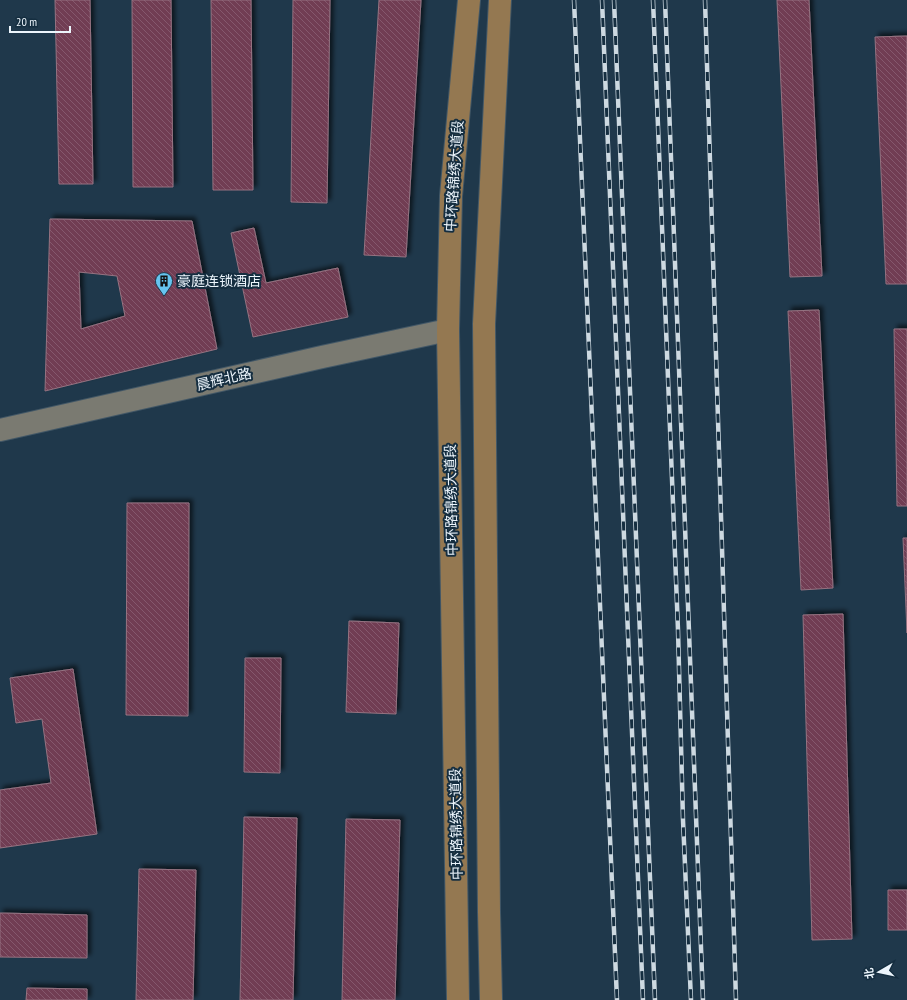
<svg xmlns="http://www.w3.org/2000/svg" width="907" height="1000" viewBox="0 0 907 1000" font-family="'PT Sans Narrow','Noto Sans SC',sans-serif">
	<defs>
		<pattern id="building-back-hatch" width="6" height="6" patternUnits="userSpaceOnUse"><rect width="6" height="6" fill="#713c53"/><path d="M-1 5l2 2M0 0l6 6M5-1l2 2" fill="none" stroke="#85596d"/></pattern>
		<filter id="shadow"><feDropShadow dx="3.5" dy="-3.5" stdDeviation="2" flood-color="#0009"/></filter>
	</defs>
	<rect width="100%" height="100%" fill="#1f384b"/>
	<path fill="url(#building-back-hatch)" stroke="#957381" fill-rule="evenodd" filter="url(#shadow)" d="M55,0H90L93,184H59Z
		M132,0H171L173,187H133Z
		M211,0H251L253,190H213Z
		M293,0H330L327,203L291,202Z
		M379,0H421L406,257L364,255Z
		M777,0H809L822,276L790,277Z
		M907,36V284H886L875,37Z
		M50,219L192,221L217,349L45,391ZM79,272L117,276L125,316L81,329Z
		M254,228L266,283L338,268L348,317L253,337L231,233Z
		M819,310L833,588L801,590L788,311Z
		M894,329H907V506H897Z
		M127,503H189L188,716L126,715Z
		M903,538H907V633Z
		M843,614L852,939L812,940L803,615Z
		M349,621L399,623L396,714L346,712Z
		M245,658H281L280,773L244,772Z
		M73,669L97,834L0,848V790L51,783L42,719L16,723L10,678Z
		M244,817L297,818L293,1000H240Z
		M346,819L400,820L395,1000H342Z
		M139,869L196,870L193,1000H136Z
		M888,890H907V930H888Z
		M0,913L87,915V958L0,957Z
		M27,988L87,989V1000H26Z"/>
	<g fill="none" stroke-linecap="round" stroke-linejoin="round">
		<g stroke="#425766" stroke-width="24">
			<path id="secondary" d="M0,430L322,357L448,330"/>
		</g>
		<g stroke="#425766" stroke-width="24">
			<path id="primary" d="M458,1000L448,330L451,196L469,0
				M491,1000L489,912L484,324L500,0"/>
		</g>
		<use href="#secondary" stroke="#7a7a71" stroke-width="22"/>
		<use href="#primary" stroke="#947851" stroke-width="22"/>
		<g stroke="#cdd9e1" stroke-width="4.5">
			<path id="rail" d="M574,0L617,1000
				M602,0L643,1000
				M614,0L655,1000
				M653,0L678,630L683,820L691,1000
				M665,0L703,1000
				M705,0L736,1000"/>
		</g>
		<use href="#rail" stroke="#152e40" stroke-width="3" stroke-dasharray="9" stroke-linecap="butt"/>
	</g>
	<defs>
		<g id="building-pin" transform="scale(0.9)"><path d="M0 17L-7.5 6A9.5 9.5 0 1 1 7.5 6Z" fill="#66c4ef" stroke="#152e40"/><path d="M-4-6H4V6H1V3H-1V6H-4ZM-2.5-4.3h1.7v1.8h-1.7ZM.8-4.3h1.7v1.8H.8ZM-2.5-1h1.7V.8h-1.7ZM.8-1h1.7V.8H.8Z" fill="#111"/></g>
	</defs>
	<g fill-rule="evenodd">
		<use href="#building-pin" x="164" y="281"/>
	</g>
	<g text-anchor="middle" stroke-width="4" stroke-linejoin="round" paint-order="stroke">
		<g font-size="14" fill="#ecf5fc" stroke="#152e40">
			<text transform="translate(454 176) rotate(-86)" y="5">中环路锦绣大道段</text>
			<text transform="translate(224 379) rotate(-13)" y="5">晨辉北路</text>
			<text transform="translate(451 500) rotate(-91)" y="5">中环路锦绣大道段</text>
			<text transform="translate(456 824) rotate(-91)" y="5">中环路锦绣大道段</text>
		</g>
		<g font-size="14" fill="#ecf5fc" stroke="#152e40" text-anchor="start">
			<text x="177" y="286">豪庭连锁酒店</text>
		</g>
	</g>
	<g transform="translate(879 972) rotate(261)" stroke="#152e40" stroke-width="3" paint-order="stroke">
	<path d="M0-3L7 15L0 10L-7 15Z" fill="#ecf5fc"/>
	<text y="-6" font-size="11" font-weight="bold" text-anchor="middle" fill="#ecf5fc">北</text>
	</g>
	<path d="M10 26v6h60v-6" fill="none" stroke="#ecf5fc" stroke-width="2"/>
	<text x="16" y="26" font-size="12" fill="#ecf5fc" stroke="#152e40" stroke-width="3" paint-order="stroke">20 m</text>
</svg>
